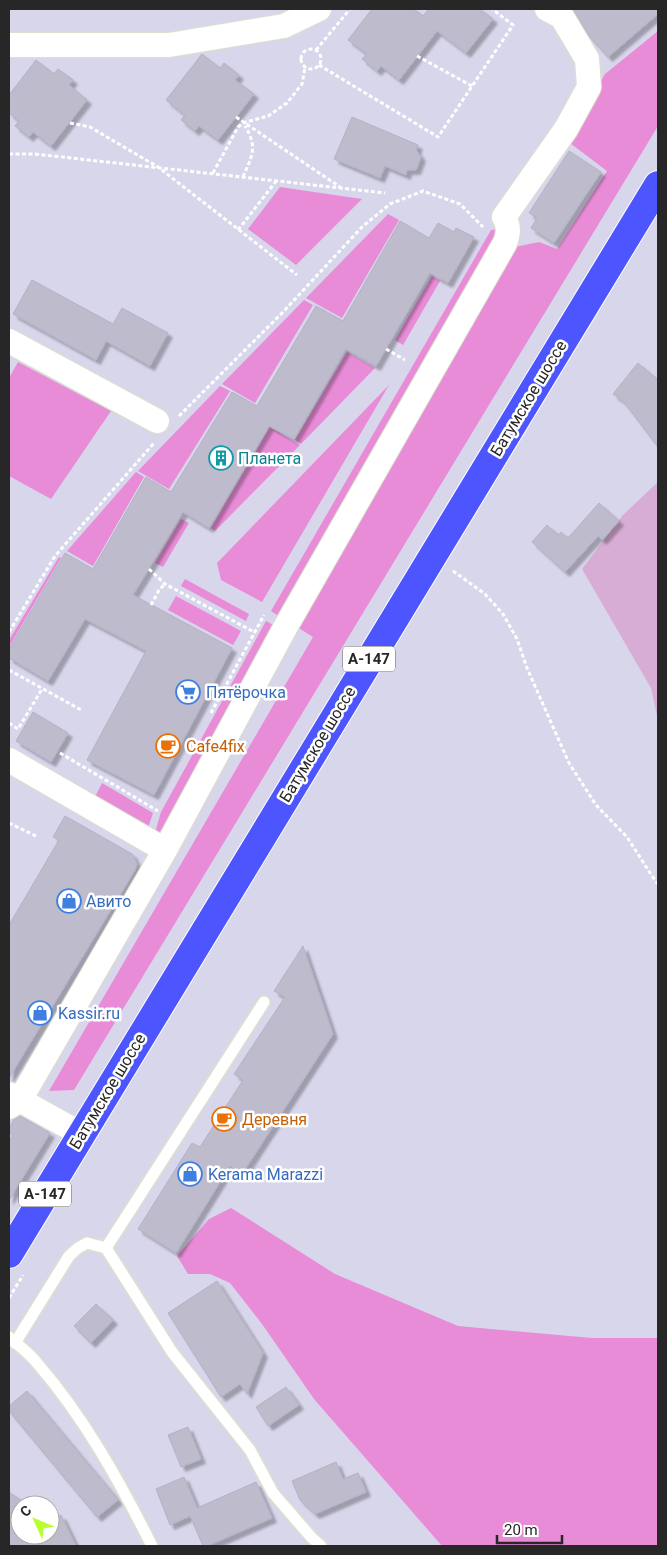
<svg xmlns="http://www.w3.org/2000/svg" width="667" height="1555" viewBox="0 0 667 1555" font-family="Roboto,sans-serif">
	<defs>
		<filter id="shadow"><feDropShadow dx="4.5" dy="4.5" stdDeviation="1" flood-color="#0004"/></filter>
	</defs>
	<rect width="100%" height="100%" fill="#d8d6eb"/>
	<path fill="#e88cd7" d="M658,31V126L74,1090L49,1091L313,637L294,625L510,248L539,242L557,249L607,171L566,140L605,74Z
		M280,187L362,199L296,265L248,229Z
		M388,214L399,220L342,318L306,298Z
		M501,229L280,617L271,611L491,230Z
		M432,276L440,281L403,345L395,340Z
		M304,300L313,305L255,403L222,384Z
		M347,352L375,368L301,444L295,440Z
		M18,362L111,411L51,499L9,476V378Z
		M389,385L262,602L221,580L217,563Z
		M220,386L230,391L169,489L138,471Z
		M270,427L300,445L215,531L211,528Z
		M136,472L144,477L93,566L67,551Z
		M181,519L189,523L163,567L155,563Z
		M59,557L61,558L9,647V640Z
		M185,579L249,614L246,621L181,586Z
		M176,596L241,631L233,645L168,610Z
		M266,621L275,626L161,837L155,833L161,812Z
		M102,783L153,813L148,828L95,797Z
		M231,1208L335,1274L458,1326L592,1338H658V1546H442L314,1399L262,1324L230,1283L210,1274H188L177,1256L209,1219Z"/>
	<path fill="#d7acd5" d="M658,482V720L651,688L582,569L623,515Z"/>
	<path fill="#bebccc" stroke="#b4b0c6" filter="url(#shadow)" d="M372,9H414L423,16L429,9H480L493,19L466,53L437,31L399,80L381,66L377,71L362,59L367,54L348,40Z
		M573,9H658V14L608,57L589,36Z
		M202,54L220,68L224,63L239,75L235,80L254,94L218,140L199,126L195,131L181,120L185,115L166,100Z
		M36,60L54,74L58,69L73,80L69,85L87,100L51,146L33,132L29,137L15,126L19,121L9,113V95Z
		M352,117L418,145L416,150L421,157L416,170H407L406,175L385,166L380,178L334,159Z
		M569,151L601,172L554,243L531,228L537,218L529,213Z
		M400,221L429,238L438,223L454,232L456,228L474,237L448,283L430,273L376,366L346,349L294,439L269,426L209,528L183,512L133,595L232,648L154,795L87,760L146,651L85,619L48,681L9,658V649L65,553L93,569L146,477L171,492L232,392L257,406L316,306L343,321Z
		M32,280L113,324L122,308L168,333L150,366L106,341L96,360L13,314Z
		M638,363L658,380V447L623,401L613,394Z
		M599,503L619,521L602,540L598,536L565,572L532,542L547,525L558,535L561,532L568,538Z
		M33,712L68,733L51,762L16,741Z
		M65,816L132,854L137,864L135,870L9,1078V925L59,840L53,837Z
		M303,946L333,1034L242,1174L230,1166L176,1253L138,1229L192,1143L200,1147L243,1080L234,1074L285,997L274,991Z
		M20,1116L50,1133L9,1200V1128L14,1119Z
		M217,1281L263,1353L247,1394L240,1384L221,1397L168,1313Z
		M96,1304L113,1320L91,1343L74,1326Z
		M286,1387L299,1405L268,1426L256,1407Z
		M27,1391L118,1500L97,1517L9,1411V1406Z
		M188,1427L201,1459L181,1467L168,1435Z
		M336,1462L343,1479L358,1473L366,1492L315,1514L300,1500L292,1481Z
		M184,1477L197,1508L256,1482L272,1518L207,1546H203L190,1516L170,1525L156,1489Z
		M9,1492L28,1505H20V1535H50V1521L61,1515L76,1546H9Z"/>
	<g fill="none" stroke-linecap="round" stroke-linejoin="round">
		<g stroke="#dae2cb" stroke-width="14">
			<path id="lane" d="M106,1248L264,1002
				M9,1337C18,1345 29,1353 37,1363C84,1417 120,1482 152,1546
				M15,1343L69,1256L78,1248L87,1243L106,1248L172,1352L250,1450L273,1493L311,1537L321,1546"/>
		</g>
		<g stroke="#dae2cb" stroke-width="26">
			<path id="street" d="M9,45H169L284,26L319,9
				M9,341L157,421
				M9,760L165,850L20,1100L9,1107
				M165,850L286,626L505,243C509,233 509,226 504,217L566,129L589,87L587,59L562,17L547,9
				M9,1094L81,1134"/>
		</g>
		<g stroke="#fff" stroke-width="30">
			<path id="highway" d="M9,1254L658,185"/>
		</g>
		<path stroke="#fff" stroke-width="3" stroke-dasharray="4 2.5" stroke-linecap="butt" d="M301 59a10 10 0 1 1 20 0a10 10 0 1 1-20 0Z
			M316,50L350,9
			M417,56L472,86
			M319,65L438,137L513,25L492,9
			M236,117L340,187
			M70,123L90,127L158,167L297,275
			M9,154H35L385,193
			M213,173L238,127L243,123L268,116L287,103L302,84L305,68
			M243,177C252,156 258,147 245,126
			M238,230L277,180
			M386,349L405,360
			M179,416L282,313L362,227L390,204L423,191L460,204L483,227
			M149,569L165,584L254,632
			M453,571L485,594L503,614L517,639L527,668L569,763L596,805L627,837L652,876L658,884
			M151,605L159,590L165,584
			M9,632L55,556L154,443
			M9,670L83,711
			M211,713L264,615
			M9,723L18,729L42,689
			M60,753L158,811
			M9,823L38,837
			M9,1135V1137
			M9,1298L23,1275"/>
		<use href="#lane" stroke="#fff" stroke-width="11"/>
		<use href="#street" stroke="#fff" stroke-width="24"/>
		<use href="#highway" stroke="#4d55ff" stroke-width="28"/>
	</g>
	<defs>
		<g id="building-ring" transform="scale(1.25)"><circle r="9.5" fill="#fff" stroke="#0f9aa8" stroke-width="1.5"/><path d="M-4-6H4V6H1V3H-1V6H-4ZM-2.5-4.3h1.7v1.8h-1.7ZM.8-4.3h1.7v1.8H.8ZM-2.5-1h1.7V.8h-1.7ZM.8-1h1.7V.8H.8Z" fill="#0f9aa8"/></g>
		<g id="supermarket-ring" transform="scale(1.25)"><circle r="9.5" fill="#fff" stroke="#3f7fe0" stroke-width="1.5"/><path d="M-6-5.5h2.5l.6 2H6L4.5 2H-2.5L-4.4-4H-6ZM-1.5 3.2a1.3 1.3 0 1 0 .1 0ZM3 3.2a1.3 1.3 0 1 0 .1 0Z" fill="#3f7fe0"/></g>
		<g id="cafe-ring" transform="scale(1.25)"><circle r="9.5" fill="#fff" stroke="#e8710a" stroke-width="1.5"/><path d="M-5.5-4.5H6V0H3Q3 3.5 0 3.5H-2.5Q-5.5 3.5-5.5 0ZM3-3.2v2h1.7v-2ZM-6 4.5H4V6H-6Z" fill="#e8710a"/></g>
		<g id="shop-ring" transform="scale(1.25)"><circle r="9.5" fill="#fff" stroke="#3f7fe0" stroke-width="1.5"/><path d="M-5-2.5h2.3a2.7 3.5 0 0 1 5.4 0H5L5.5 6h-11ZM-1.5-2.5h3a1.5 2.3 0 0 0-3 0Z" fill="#3f7fe0"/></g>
	</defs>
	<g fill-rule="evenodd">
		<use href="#building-ring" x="221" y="458"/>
		<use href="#supermarket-ring" x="188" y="692"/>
		<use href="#cafe-ring" x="168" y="746"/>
		<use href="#shop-ring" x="69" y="901"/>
		<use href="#shop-ring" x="40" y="1013"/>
		<use href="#cafe-ring" x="224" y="1119"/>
		<use href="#shop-ring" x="190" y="1174"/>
	</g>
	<g text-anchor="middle" stroke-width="5" stroke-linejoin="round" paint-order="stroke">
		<g fill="#fff" stroke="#686868" stroke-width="1">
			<rect x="343" y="646.5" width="52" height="25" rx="4"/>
			<rect x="19" y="1181.5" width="52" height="25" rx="4"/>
		</g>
		<g font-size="15" font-weight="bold" fill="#272727">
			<text x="369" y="664">А-147</text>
			<text x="45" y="1199">А-147</text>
		</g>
		<g font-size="16" fill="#272727" stroke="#fff">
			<text transform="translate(528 398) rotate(-59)" y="6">Батумское шоссе</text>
			<text transform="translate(317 744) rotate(-59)" y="6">Батумское шоссе</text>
			<text transform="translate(107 1091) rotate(-59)" y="6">Батумское шоссе</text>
		</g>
		<g font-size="16" fill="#0d838f" stroke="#fff" text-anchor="start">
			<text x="238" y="464">Планета</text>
		</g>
		<g font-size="16" fill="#366cbe" stroke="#fff" text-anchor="start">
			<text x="206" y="698">Пятёрочка</text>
			<text x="86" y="907">Авито</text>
			<text x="58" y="1019">Kassir.ru</text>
			<text x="208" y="1180">Kerama Marazzi</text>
		</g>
		<g font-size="16" fill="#c56008" stroke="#fff" text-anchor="start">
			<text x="186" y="752">Cafe4fix</text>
			<text x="242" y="1125">Деревня</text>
		</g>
	</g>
	<rect width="667" height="1555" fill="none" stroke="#272727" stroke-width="20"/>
	<g transform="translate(35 1520) rotate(314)"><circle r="24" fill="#ffffff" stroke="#a9a9a9"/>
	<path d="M0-4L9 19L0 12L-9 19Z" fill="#b9ff2f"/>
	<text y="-8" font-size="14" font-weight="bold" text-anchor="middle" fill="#272727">С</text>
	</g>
	<path d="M497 1535v8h65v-8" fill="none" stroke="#272727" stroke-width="2.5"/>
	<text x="504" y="1535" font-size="15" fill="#272727" stroke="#ffffff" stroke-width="4" paint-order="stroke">20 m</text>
</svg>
